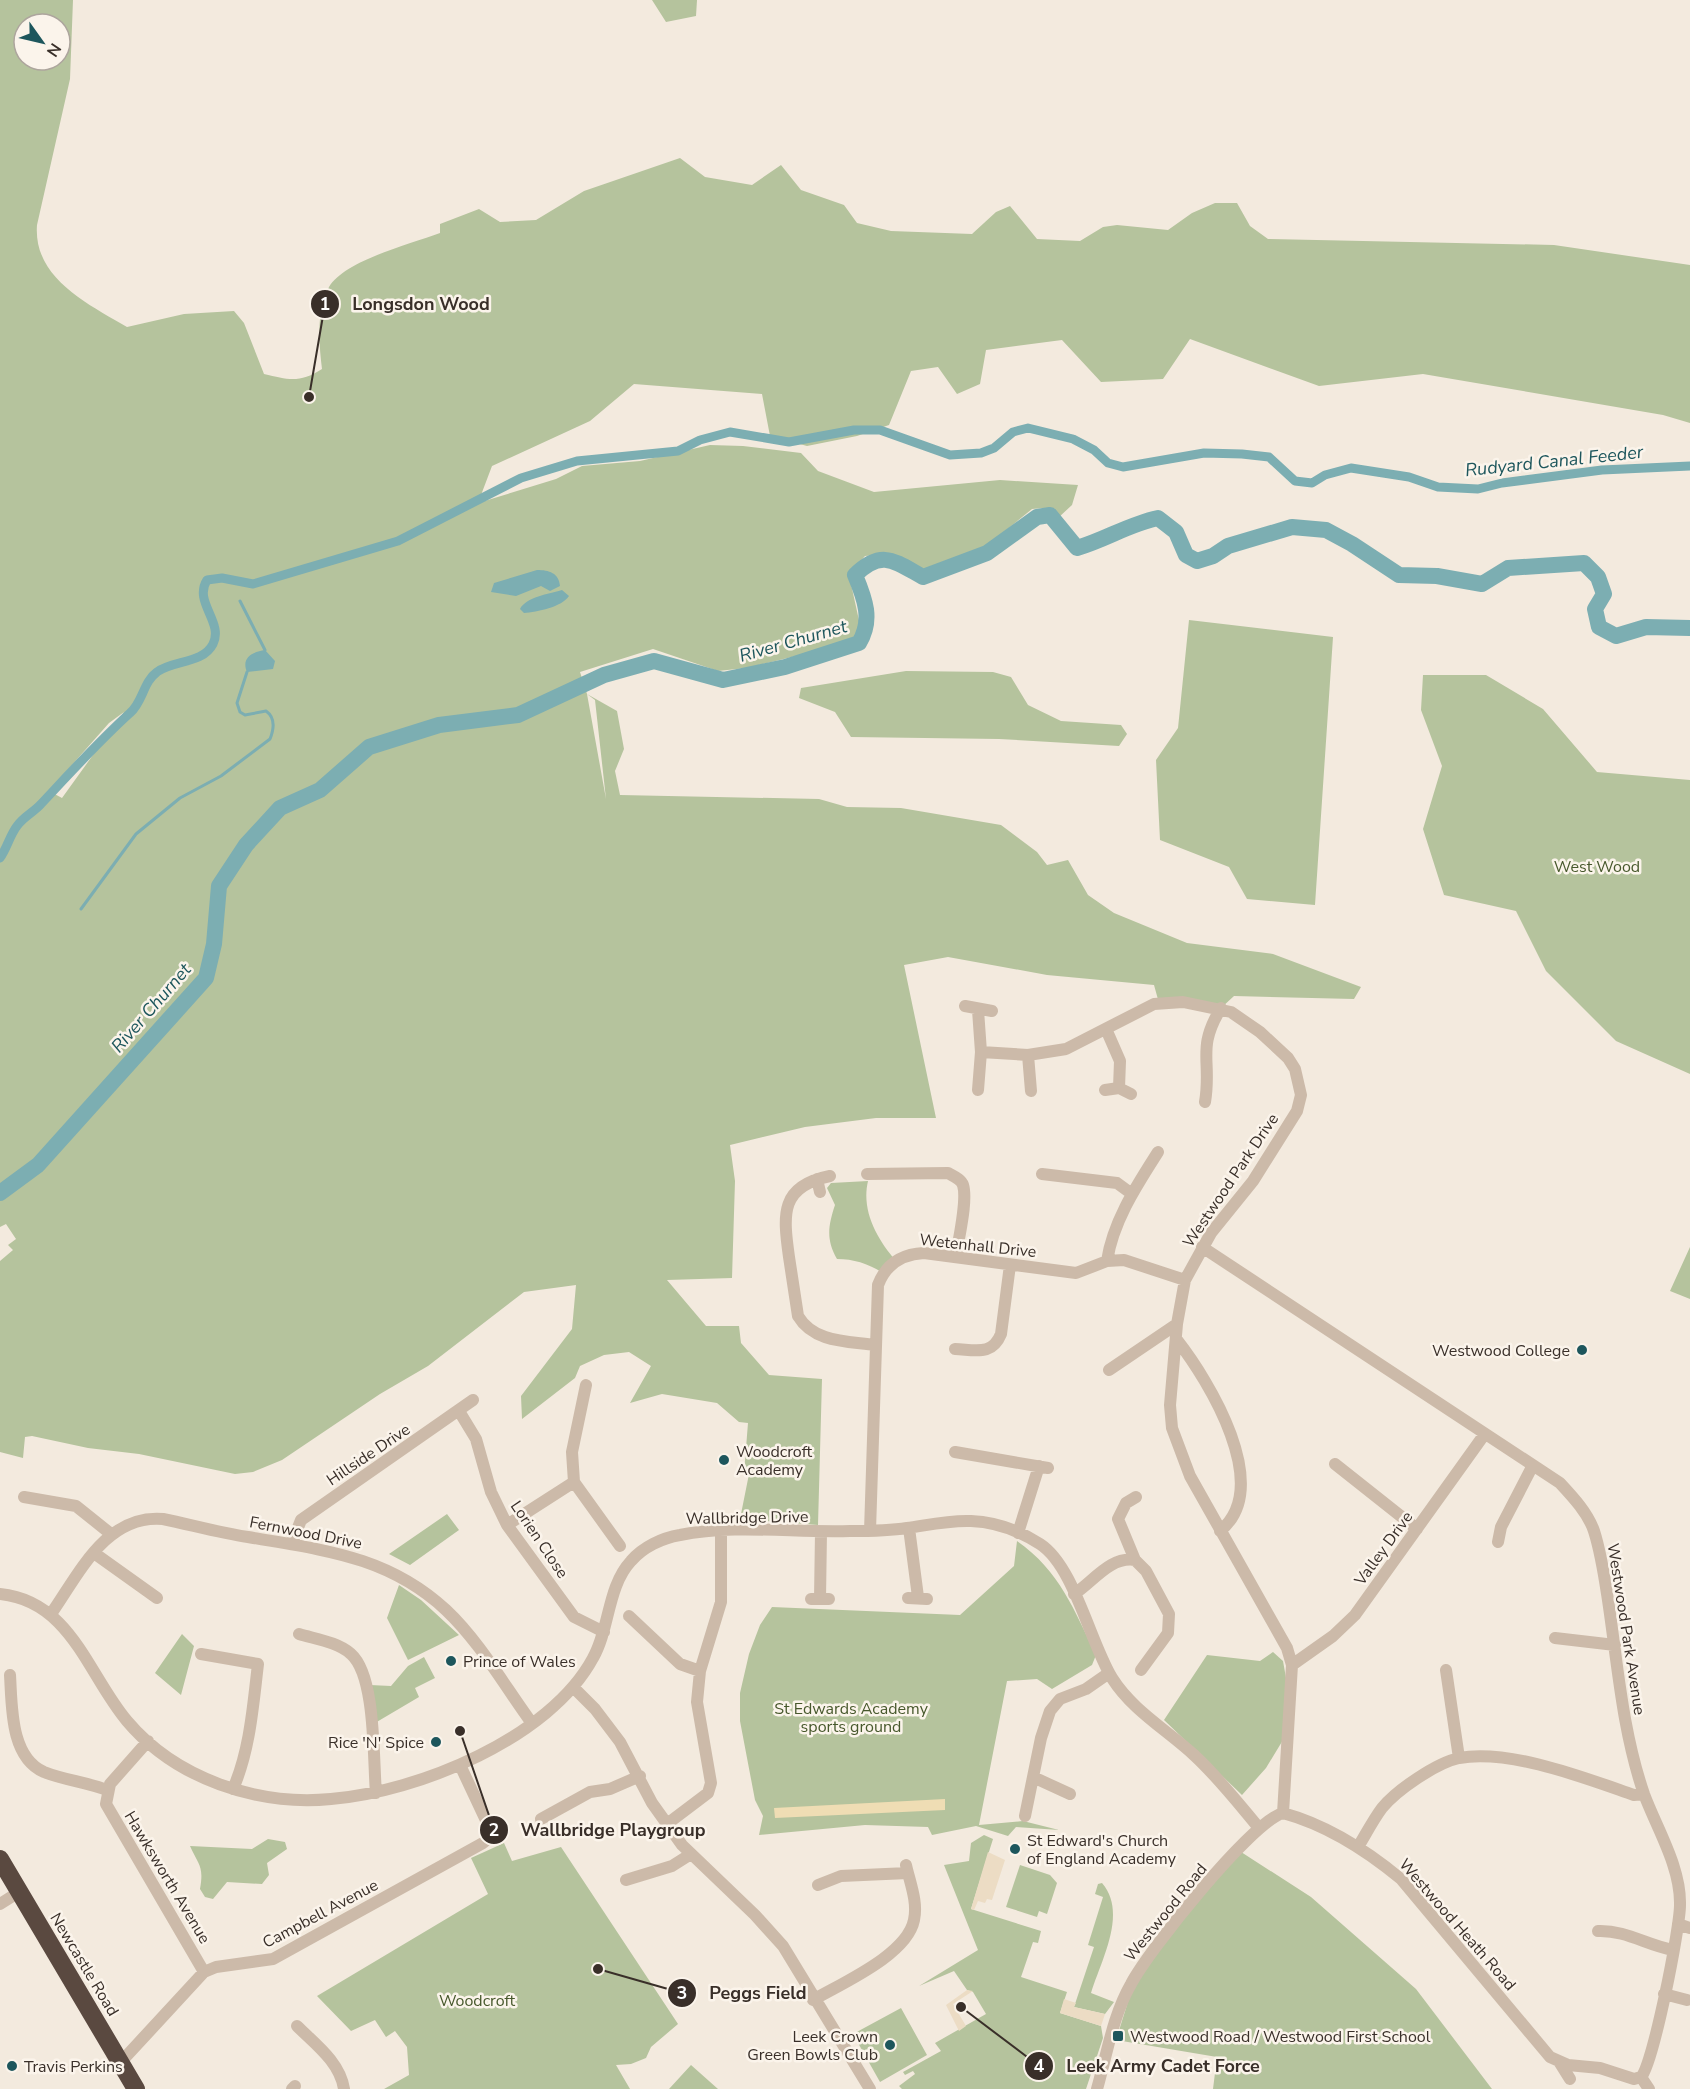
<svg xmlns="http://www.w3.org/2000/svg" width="1690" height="2089" viewBox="0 0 1690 2089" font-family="'Nunito Sans',sans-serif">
	<rect width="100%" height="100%" fill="#f3eade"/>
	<path fill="#b5c39d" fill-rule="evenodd" d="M0,0H73L70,79L37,225C33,278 88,304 127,327L184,314L234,311L244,323L264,374C289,380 300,383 322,369C319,344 316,311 329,287C345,260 411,244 440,233V224L479,209L500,222L536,220L584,191L680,158L705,177L752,185L781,165L801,190L844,205L857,223L891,231L972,234L996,212L1010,206L1037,239L1080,241L1103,227L1117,225L1168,230L1192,213L1215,203H1237L1250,226L1268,239L1554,245L1690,265V423L1663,415L1423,374L1319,386L1190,339L1163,379L1101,382L1062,340L986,350L980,384L957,394L938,367L911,371L889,425L857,436L807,446L770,436L762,394L634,384L590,421L492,466L478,503L556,479L582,466L640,461L710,445L743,446L801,453L818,471L874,492L1000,480L1078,485L1072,505L1058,518L1043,508L1032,509L988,545L925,572L885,554L865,556L852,571L851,584L860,625L854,637L804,654L746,668L718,671L653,649L580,672L587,694L617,711L624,749L615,771L620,795L819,799L847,807L901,808L1001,825L1037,852L1047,865L1068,860L1088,895L1114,913L1187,943L1273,954L1361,987L1354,999L1234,996L1221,1008L1159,1003L1154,985L1047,975L948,957L904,965L936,1118H876L805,1127L730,1145L735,1181L732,1278L667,1280L706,1326H739L741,1343L769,1375L822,1379L818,1525L740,1519L749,1474L744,1473L748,1423L739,1422L717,1403L662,1394L630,1403L651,1366L629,1352L604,1355L580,1366L575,1378L522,1419L521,1396L572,1329L576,1285L524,1292L428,1366L380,1394L282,1460L253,1472L235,1474L139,1454L88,1448L32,1436L25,1437L23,1458L0,1452V1261L13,1250L8,1245L16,1239L6,1224L0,1227ZM24,24H60V60H24ZM587,694L595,700L606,799ZM124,712L62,798L49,791L109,723Z
		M652,0H697L696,16L666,22Z
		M1189,620L1333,637L1315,905L1247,899L1229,867L1160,840L1156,760L1178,728Z
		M906,671L993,672L1011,677L1028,705L1061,721L1121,725L1127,734L1119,746L999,739L851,737L835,712L799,698L801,688Z
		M1423,675H1486L1543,709L1597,772L1690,780V1074L1616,1041L1546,971L1516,911L1444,895L1423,829L1442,766L1421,710Z
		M868,1181C861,1211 877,1239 896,1261L883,1273C869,1264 854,1259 837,1259C826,1240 828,1226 835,1205L827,1188L831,1183Z
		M1690,1247V1299L1670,1291Z
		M447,1514L459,1530L410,1565L389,1554Z
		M1017,1541C1060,1571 1074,1610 1096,1655L1092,1665L1052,1689L1037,1679L1007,1681L979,1825L1023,1821L1059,1830L1016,1827L1008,1836L976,1826L932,1835L928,1827L865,1825L759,1835L763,1816L755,1800L740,1721V1693L749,1654L760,1625L772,1607L960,1615L1014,1566Z
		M399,1585L421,1600L459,1635L408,1660L387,1618Z
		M182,1634L194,1646L181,1695L155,1673Z
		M1273,1652L1283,1661L1286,1678V1735L1266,1768L1242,1795L1164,1720L1207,1655L1260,1661Z
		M424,1657L435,1678L415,1688L419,1697L375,1723L370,1685L391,1686L408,1666Z
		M984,1835L993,1839L971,1909L1041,1931L1038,1943L1033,1942L1021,1977L1067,1992L1060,2013L1101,2026L1103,2038L1086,2089H902L899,2086L915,2074L913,2071L905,2075L903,2072L941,2051L935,2043L986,2014L973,1992L967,1990L954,1971L919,1986L978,1950L944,1865L969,1861L971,1843Z
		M268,1839L285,1842L287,1849L267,1863L269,1875L262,1884L227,1882L213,1899L205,1897L200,1889C204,1866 199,1866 190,1846L252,1849Z
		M504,1843L512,1861L561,1847L678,2024L651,2047L646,2058L631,2064L616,2065L630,2089H384L409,2075L407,2047L395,2031L386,2037L375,2020L351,2031L317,1996L488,1894L471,1858Z
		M1238,1850L1311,1897L1416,1989L1492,2089H1213L1217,2057L1116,2040L1137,1973Z
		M1020,1865L1050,1875L1057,1883L1047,1914L1039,1911L1037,1917L1006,1907Z
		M1102,1883C1128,1913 1101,1960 1091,1993L1114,2002L1105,2014L1074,2007L1094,1947L1088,1945L1103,1897L1095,1894L1098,1884Z
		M901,2008L927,2055L880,2082L853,2034Z
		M691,2065L718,2089H669Z"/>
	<path fill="#efddb4" d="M945,1799V1810L775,1818L774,1808Z"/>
	<path fill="#ecdcc4" d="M988,1852L1005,1860L992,1900L987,1899L985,1903L978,1901L974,1910L971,1909Z
		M967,1990L973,1991L953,2004L966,2026L959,2031L946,2005Z
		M1064,1999L1076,2003L1074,2007L1105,2014L1101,2026L1060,2013Z"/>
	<path fill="#7caeb2" d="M537,570C549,570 559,573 560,586L550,591L541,586L516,596L491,592L494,583Z
		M562,590L569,596C562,607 537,612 524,613L520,609C526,597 549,594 562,590Z
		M265,650L275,661L273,669L247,672C241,658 252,652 265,650Z"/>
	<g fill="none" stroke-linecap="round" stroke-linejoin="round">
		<path stroke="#7caeb2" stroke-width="3" d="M240,601L265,650
			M81,909L136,834L180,798L221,776L270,739C274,729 276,718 266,711L245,715L240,712L237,703L247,672"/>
		<path stroke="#7caeb2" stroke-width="9" d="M0,858C7,848 10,835 17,826C23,817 34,812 41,804C70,773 98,742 130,713C143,702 143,682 157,672C173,660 203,664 213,644C224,622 193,602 207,580L222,578L253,584L398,541L521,478L577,461L678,451L700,440L730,432L789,442L854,430H880L950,455L981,453L994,448L1013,432L1028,428L1073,439L1094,450L1108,463L1123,467L1204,453L1242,454L1269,457L1295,481L1312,483L1325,475L1351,468L1409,477L1438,487L1478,489L1502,483L1602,470L1690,466"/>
		<path stroke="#7caeb2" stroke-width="16" d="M0,1193L38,1165L206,978L214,944L219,886L246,845L280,808L320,790L369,747L439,725L518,715L604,675L654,661L723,680L785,667L859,643C873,620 865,599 855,575C882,549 894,561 923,577L987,553L1037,517L1050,515L1077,548C1105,540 1129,524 1158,518L1176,532L1186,555L1197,561L1213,556L1228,546L1292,527L1326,530L1352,544L1399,575L1437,576L1482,584L1508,568L1584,563L1598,577L1604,594L1595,609L1599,627L1616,636L1646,627L1690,628"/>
		<path stroke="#ccbaa9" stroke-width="12" d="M965,1006L992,1011
			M978,1010L981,1052L978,1090
			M1106,1029L1120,1061L1119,1088
			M981,1052L1028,1055L1066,1049L1154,1004L1183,1002L1231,1012L1260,1032L1288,1058L1295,1069L1301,1095L1297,1111L1253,1181L1211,1233L1185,1280L1177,1324L1170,1405L1172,1428L1190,1476L1287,1648L1292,1665L1283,1813
			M1028,1055L1031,1091
			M1105,1090L1119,1088L1131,1094
			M1205,1102C1212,1060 1196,1049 1221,1008
			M867,1174L948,1173C953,1176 961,1179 963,1185C968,1201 958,1240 956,1257
			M1042,1174L1117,1183L1132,1194
			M830,1176C780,1186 783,1214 789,1257C792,1277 795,1296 798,1316C814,1343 848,1341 875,1345
			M817,1179L820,1192
			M1202,1247L1560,1483C1573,1497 1588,1513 1594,1531C1602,1556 1605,1581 1609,1607C1618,1669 1623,1733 1644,1794C1657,1829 1681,1867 1680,1905C1680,1928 1653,2065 1641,2077
			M1107,1261C1113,1221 1137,1185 1158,1152
			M1177,1340C1209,1381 1274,1487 1220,1531
			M955,1349C976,1350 992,1356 1001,1334L1010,1265
			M1109,1370L1177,1324
			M586,1385L572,1452L574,1482L620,1546
			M459,1411L476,1439L491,1492L507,1525L574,1617L604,1632
			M955,1452L1048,1468
			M1335,1464L1417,1529
			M24,1497L76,1506L111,1534
			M1136,1497L1126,1503L1118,1519L1135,1560L1146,1571L1169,1614L1168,1633L1141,1670
			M507,1525L574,1482
			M909,1528L918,1597
			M870,1531L878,1285C886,1264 902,1254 924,1253L1076,1273L1107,1261L1124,1260L1185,1280
			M1018,1533L1039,1466
			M1498,1542L1501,1527L1533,1465
			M292,1543L301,1520L473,1400
			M94,1553L157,1598
			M0,1594C71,1601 88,1675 127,1721C176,1779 257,1806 331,1799C418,1792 550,1738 593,1658C610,1628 607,1587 631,1561C643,1547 662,1538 680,1535C735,1524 795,1533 850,1531C869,1531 888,1531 907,1528C928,1525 949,1520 971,1521C995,1522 1020,1531 1040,1544C1074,1566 1090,1642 1112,1678C1132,1710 1167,1730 1194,1755C1218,1777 1238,1803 1259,1828
			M1074,1594C1093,1582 1110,1556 1135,1560
			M908,1598L927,1599
			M811,1599H829
			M820,1599L821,1532
			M51,1614C79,1574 106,1514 163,1519C192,1525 220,1533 248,1537C323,1550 388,1556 446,1610C479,1641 504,1685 531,1722
			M629,1616L680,1664L700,1671
			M299,1634C315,1639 338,1642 351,1654C376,1676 373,1759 376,1793
			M1555,1638L1615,1645
			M201,1654L258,1664C253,1706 250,1750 233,1789
			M1292,1665L1333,1636L1355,1615L1484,1435
			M1446,1670L1459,1758
			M10,1675C12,1706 10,1757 44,1772C64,1780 86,1782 107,1790
			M574,1688L595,1709L620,1742L652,1803L682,1845L755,1915L783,1946L870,2089
			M148,1741L110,1784L106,1804L204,1972
			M1033,1777L1070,1794
			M1283,1813C1327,1825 1366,1850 1401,1879L1550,2057L1568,2065L1600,2068L1634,2079L1641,2077
			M1025,1816L1041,1738L1050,1711L1060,1699L1086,1689L1109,1673
			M541,1819L590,1792L610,1789L640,1776
			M667,1824L708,1793L711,1783L697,1702L700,1671L721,1602V1531
			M1358,1847C1366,1834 1373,1820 1382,1808C1397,1790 1436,1763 1459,1758C1511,1749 1585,1778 1634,1795L1644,1794
			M626,1880L672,1866L691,1854
			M818,1885L841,1876L908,1873
			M0,1904L19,1892
			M1678,1924L1690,1928
			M1598,1931C1626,1930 1646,1945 1673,1950
			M1664,1994L1687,2000
			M813,2000C842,1983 907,1955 914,1920C918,1902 910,1883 906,1865
			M297,2026C315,2044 340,2062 344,2089
			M120,2063L204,1972L216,1967L273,1959L483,1843L489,1838L491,1831L460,1765
			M1560,2063L1570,2079
			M1641,2077L1649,2089
			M292,2089L295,2086
			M1097,2089C1107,2054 1113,2015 1131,1984C1148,1951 1251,1822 1283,1813"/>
		<path stroke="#5a4940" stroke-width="18" d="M0,1859L136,2089"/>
	</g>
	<g fill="#1d565c" stroke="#fbf4eb" stroke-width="2">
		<circle cx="1582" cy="1350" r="6"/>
		<circle cx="724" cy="1460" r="6"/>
		<circle cx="451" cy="1661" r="6"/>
		<circle cx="436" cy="1742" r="6"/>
		<circle cx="1015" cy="1849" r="6"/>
		<rect x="1112" y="2030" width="12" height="12" rx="3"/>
		<circle cx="890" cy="2045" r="6"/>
		<circle cx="12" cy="2066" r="6"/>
	</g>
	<g text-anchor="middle" stroke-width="5" stroke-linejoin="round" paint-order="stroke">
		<g font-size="16" fill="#47582c" stroke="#fbf4eb">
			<text x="1597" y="872">West Wood</text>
			<text x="851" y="1714">St Edwards Academy<tspan x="851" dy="18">sports ground</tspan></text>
			<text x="477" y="2006">Woodcroft</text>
		</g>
		<g font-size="16" fill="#392f29" stroke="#fbf4eb">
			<text transform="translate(1230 1180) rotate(-56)" y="6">Westwood Park Drive</text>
			<text transform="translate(978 1245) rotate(6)" y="6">Wetenhall Drive</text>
			<text transform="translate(368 1454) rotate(-34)" y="6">Hillside Drive</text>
			<text transform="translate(747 1517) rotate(-1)" y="6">Wallbridge Drive</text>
			<text transform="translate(306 1532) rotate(11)" y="6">Fernwood Drive</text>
			<text transform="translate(540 1539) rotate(56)" y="6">Lorien Close</text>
			<text transform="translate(1383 1548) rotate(-54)" y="6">Valley Drive</text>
			<text transform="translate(1627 1629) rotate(81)" y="6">Westwood Park Avenue</text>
			<text transform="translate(168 1877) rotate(59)" y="6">Hawksworth Avenue</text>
			<text transform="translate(1165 1912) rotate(-51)" y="6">Westwood Road</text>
			<text transform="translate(320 1913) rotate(-28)" y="6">Campbell Avenue</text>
			<text transform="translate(1458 1924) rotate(49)" y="6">Westwood Heath Road</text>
			<text transform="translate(85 1964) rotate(59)" y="6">Newcastle Road</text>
		</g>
		<g font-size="16" fill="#392f29" stroke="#fbf4eb" text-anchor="start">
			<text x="1570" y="1356" text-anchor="end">Westwood College</text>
			<text x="736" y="1457">Woodcroft<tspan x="736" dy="18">Academy</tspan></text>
			<text x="463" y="1667">Prince of Wales</text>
			<text x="424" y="1748" text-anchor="end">Rice 'N' Spice</text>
			<text x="1027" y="1846">St Edward's Church<tspan x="1027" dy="18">of England Academy</tspan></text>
			<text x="878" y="2042" text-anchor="end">Leek Crown<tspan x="878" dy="18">Green Bowls Club</tspan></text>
			<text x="1130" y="2042">Westwood Road / Westwood First School</text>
			<text x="24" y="2072">Travis Perkins</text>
		</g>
		<g font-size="18" font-style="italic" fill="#1d565c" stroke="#fbf4eb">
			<text transform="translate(1554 461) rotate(-6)" y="6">Rudyard Canal Feeder</text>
			<text transform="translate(793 641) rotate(-16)" y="6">River Churnet</text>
			<text transform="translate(151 1008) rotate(-49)" y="6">River Churnet</text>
		</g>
	</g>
	<path fill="none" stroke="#392f29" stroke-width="2" d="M309 397L325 304M460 1731L494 1830M598 1969L682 1993M961 2007L1039 2066"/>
	<g fill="#392f29" stroke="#fbf4eb" stroke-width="2">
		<circle cx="309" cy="397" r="6"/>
		<circle cx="460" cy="1731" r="6"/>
		<circle cx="598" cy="1969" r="6"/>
		<circle cx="961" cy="2007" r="6"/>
		<circle cx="325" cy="304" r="15"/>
		<circle cx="494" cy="1830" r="15"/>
		<circle cx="682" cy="1993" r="15"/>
		<circle cx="1039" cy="2066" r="15"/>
	</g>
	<g font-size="18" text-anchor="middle" font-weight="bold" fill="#fff">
		<text x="325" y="310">1</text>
		<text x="494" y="1836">2</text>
		<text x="682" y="1999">3</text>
		<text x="1039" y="2072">4</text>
	</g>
	<g font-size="18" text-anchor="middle" font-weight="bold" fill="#392f29" stroke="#fbf4eb" stroke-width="5" stroke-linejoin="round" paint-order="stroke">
		<text x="421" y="310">Longsdon Wood</text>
		<text x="613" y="1836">Wallbridge Playgroup</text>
		<text x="758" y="1999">Peggs Field</text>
		<text x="1163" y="2072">Leek Army Cadet Force</text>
	</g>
	<g transform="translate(42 42) rotate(124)"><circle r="28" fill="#fbf4eb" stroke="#ada59d" stroke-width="1.5"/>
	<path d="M0-4.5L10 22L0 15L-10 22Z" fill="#1d565c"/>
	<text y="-9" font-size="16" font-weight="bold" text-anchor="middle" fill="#392f29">N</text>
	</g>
</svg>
